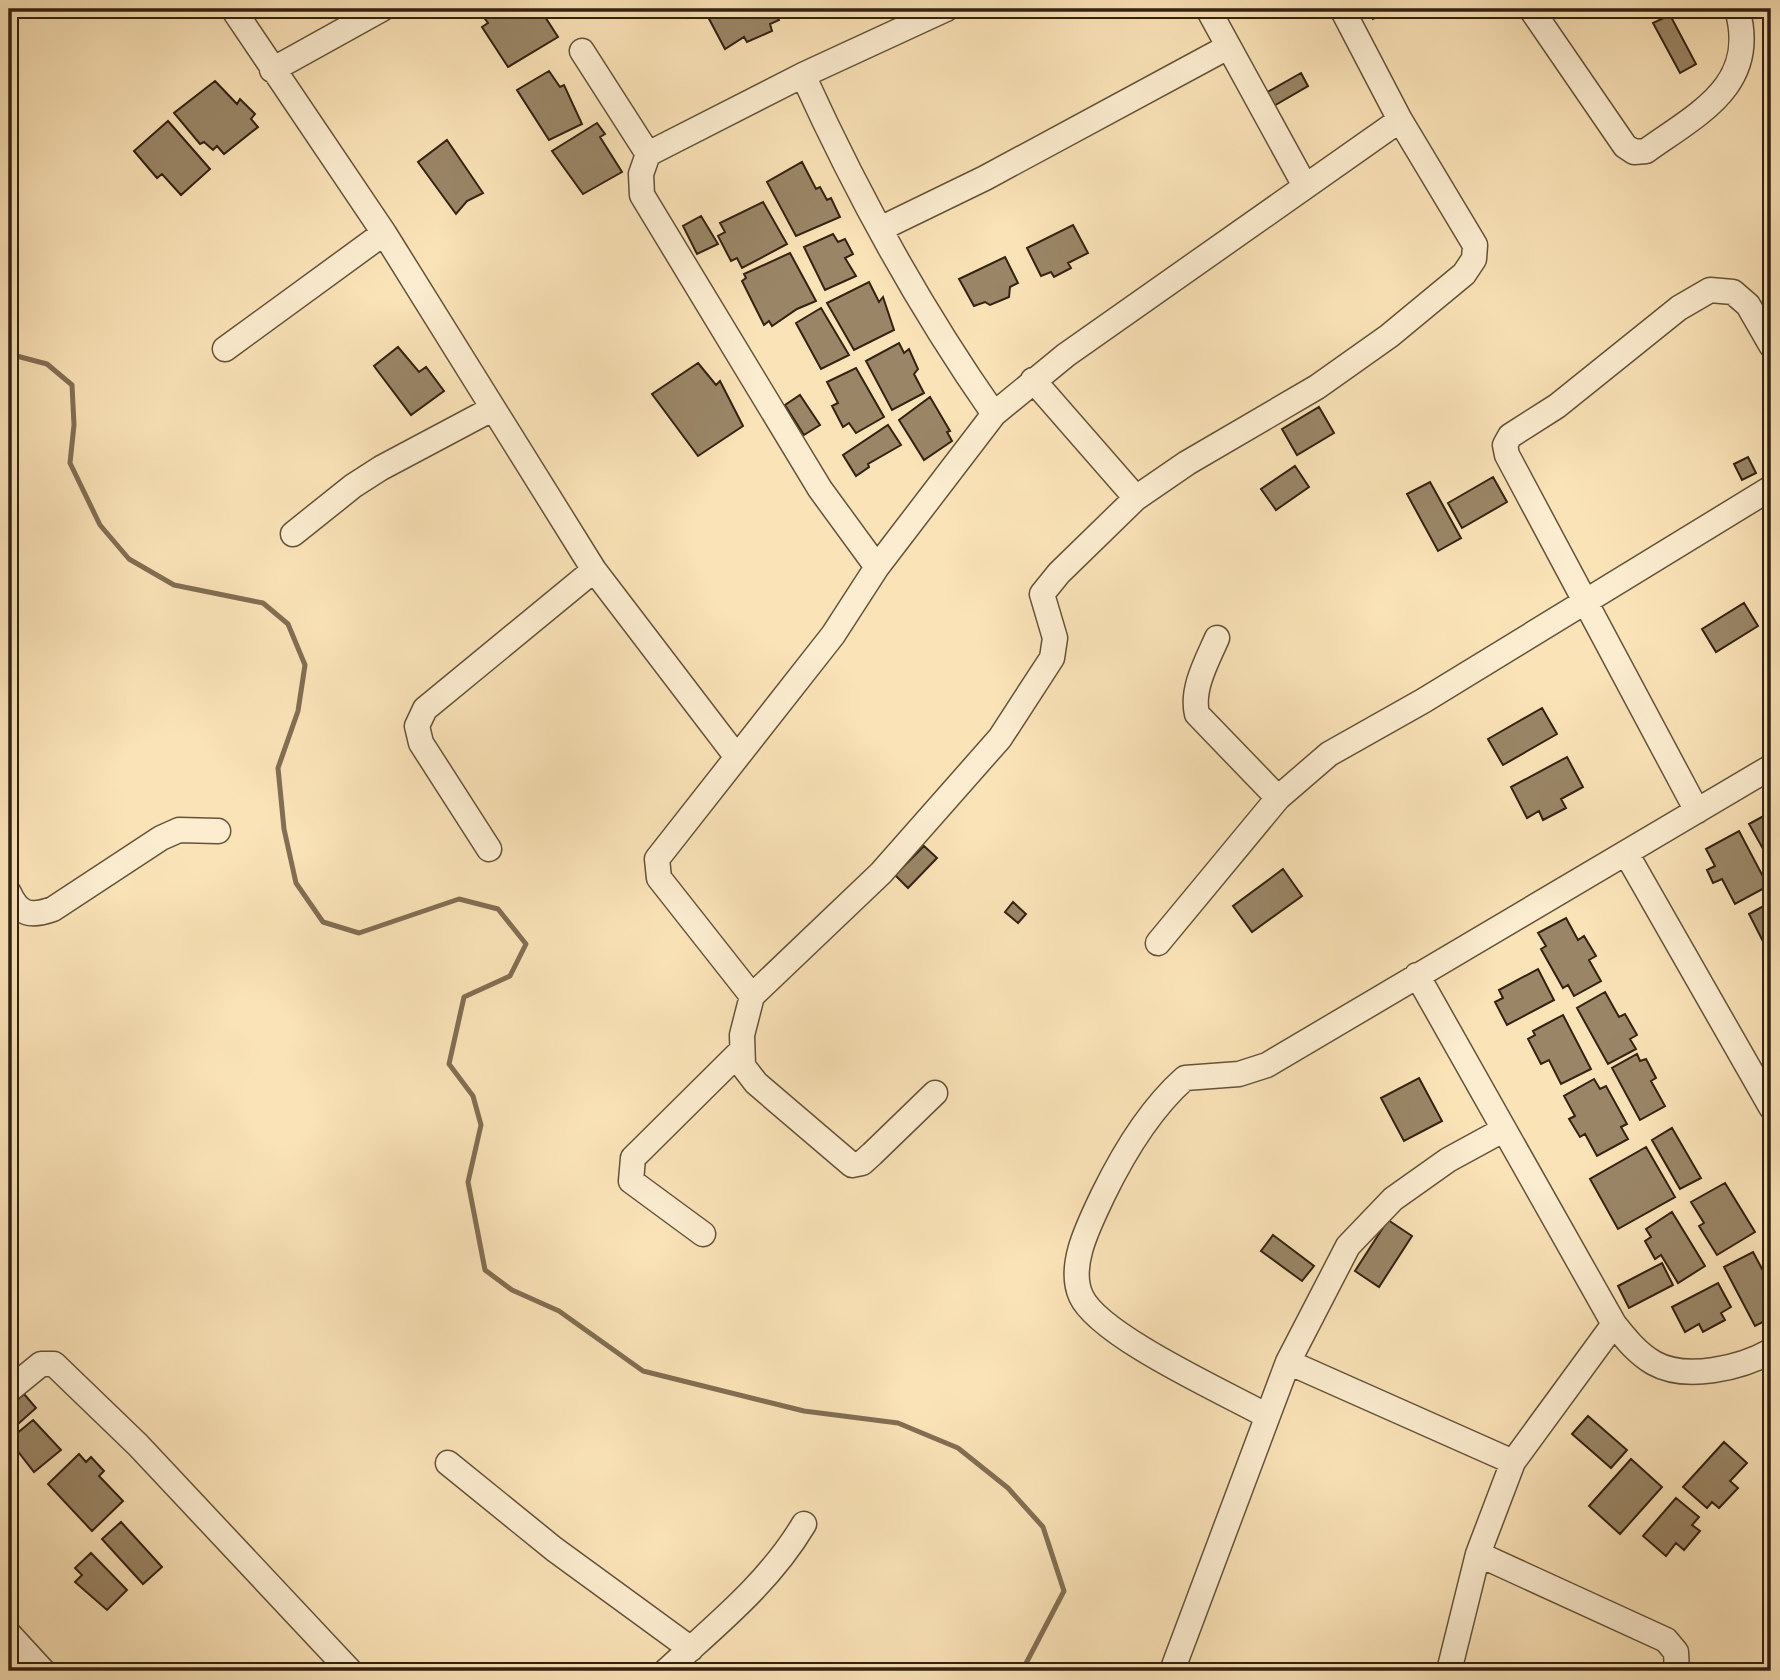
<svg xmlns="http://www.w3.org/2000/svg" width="1780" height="1680" viewBox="0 0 1780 1680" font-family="'IM FELL English',serif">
	<rect width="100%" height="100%" fill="#fae3b7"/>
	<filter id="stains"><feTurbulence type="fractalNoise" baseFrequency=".00286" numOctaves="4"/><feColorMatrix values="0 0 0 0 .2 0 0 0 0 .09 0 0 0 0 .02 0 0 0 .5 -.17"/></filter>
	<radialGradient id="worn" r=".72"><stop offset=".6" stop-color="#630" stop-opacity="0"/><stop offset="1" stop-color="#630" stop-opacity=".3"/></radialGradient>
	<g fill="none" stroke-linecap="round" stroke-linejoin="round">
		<path stroke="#826e53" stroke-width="5" d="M9,354L47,364L72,385L74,425L70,463L100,525L129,559L174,585L263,603L288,624L305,665L298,711L278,768L284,829L296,883L323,922L359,933L459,899L498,909L526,944L510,976L464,997L449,1064L473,1096L481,1125L468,1182L485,1270L512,1290L559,1311L643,1371L804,1411L898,1423L958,1448L1008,1488L1043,1527L1064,1591L1022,1671"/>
	</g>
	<path fill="#9a8667" stroke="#332111" stroke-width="2" d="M485,9H540L558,37L508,67L482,27L488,23L480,12Z
		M683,9H706L687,18Z
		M717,9H774L779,20L770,24L772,31L747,42L744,37L725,49L707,15Z
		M1368,9H1393L1373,19Z
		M1670,15L1696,64L1680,73L1653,23Z
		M549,71L560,87L564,85L582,124L549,140L517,90Z
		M1301,73L1308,86L1272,107L1264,94Z
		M215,81L237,104L240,99L255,114L251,119L258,127L224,154L217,146L213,150L204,142L200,144L174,113Z
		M168,121L210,169L181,195L162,174L157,178L134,151Z
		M597,123L605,134L600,137L622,172L583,194L552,151Z
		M447,140L483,193L467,201L456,214L418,162Z
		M802,162L816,189L820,187L827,200L831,198L840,217L796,236L767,182Z
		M763,202L787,244L742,268L737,258L731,261L718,236L725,232L720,223Z
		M701,216L718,244L697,254L683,226Z
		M1073,225L1088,253L1068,263L1071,268L1054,277L1051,272L1041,276L1027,248Z
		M833,234L838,242L845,239L853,254L845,258L856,276L825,290L804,247Z
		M790,253L816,301L797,309L772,326L769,321L764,325L742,281L746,278L744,274Z
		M1005,257L1018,283L1010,287L1009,297L990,305L985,302L974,306L959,279Z
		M869,282L879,302L883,297L894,330L854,350L827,303Z
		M821,308L849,355L821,369L796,323Z
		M899,343L904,353L909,349L918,369L914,374L924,393L892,410L866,361Z
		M398,347L419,372L426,367L444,391L411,415L374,366Z
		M698,363L716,385L720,381L743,426L698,456L652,394Z
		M856,368L884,417L856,433L849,423L843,427L832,406L838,403L827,382Z
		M800,395L820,425L804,435L785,405Z
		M930,397L950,431L947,432L952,441L924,460L899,420Z
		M1319,407L1334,433L1297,455L1282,429Z
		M888,425L901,445L868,464L869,467L856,476L843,455Z
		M1748,457L1756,473L1742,480L1734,464Z
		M1295,466L1309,487L1276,510L1261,489Z
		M1493,477L1507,502L1462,528L1448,503Z
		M1430,482L1461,538L1438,551L1407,494Z
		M1744,603L1758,626L1716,652L1702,629Z
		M1542,708L1557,734L1503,765L1488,739Z
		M1567,757L1583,787L1561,799L1566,808L1543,820L1539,811L1527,818L1511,787Z
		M1771,812V863L1749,824Z
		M1739,831L1768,886L1735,904L1722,879L1713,883L1707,870L1715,866L1706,849Z
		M924,846L937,858L908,888L895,875Z
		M1283,869L1302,896L1252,932L1233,906Z
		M1013,902L1026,914L1018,923L1005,912Z
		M1771,902V957L1749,914Z
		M1566,918L1578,940L1584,936L1596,956L1589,960L1601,981L1574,996L1568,985L1563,988L1541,949L1546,946L1538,933Z
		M1538,969L1554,1000L1507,1025L1495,1002L1503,998L1499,990Z
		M1605,992L1619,1017L1625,1014L1637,1035L1630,1039L1636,1049L1608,1064L1577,1008Z
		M1563,1015L1591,1069L1561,1084L1549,1060L1541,1064L1528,1039L1535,1035L1533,1031Z
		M1637,1054L1640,1061L1646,1059L1656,1078L1651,1081L1665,1106L1640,1120L1612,1068Z
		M1419,1078L1442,1121L1404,1141L1381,1098Z
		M1594,1079L1600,1089L1606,1086L1627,1124L1621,1127L1628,1139L1597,1156L1585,1134L1580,1137L1569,1119L1575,1116L1564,1096Z
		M1672,1128L1701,1178L1680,1189L1652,1140Z
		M1646,1147L1675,1197L1618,1229L1590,1179Z
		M1725,1183L1755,1232L1717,1255L1699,1226L1704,1223L1691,1202Z
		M1672,1212L1705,1266L1678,1283L1661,1255L1655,1259L1645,1241L1651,1237L1646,1229Z
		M1388,1220L1412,1236L1379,1287L1355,1271Z
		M1273,1235L1314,1266L1302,1281L1261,1251Z
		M1753,1252L1768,1280L1771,1279V1318L1755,1326L1724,1267Z
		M1662,1263L1673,1285L1629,1308L1618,1286Z
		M1718,1283L1731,1307L1721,1313L1725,1320L1703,1332L1699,1324L1685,1332L1672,1307Z
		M24,1394L36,1408L9,1432V1407Z
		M1588,1416L1627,1450L1611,1468L1572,1434Z
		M33,1420L61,1450L34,1472L9,1440Z
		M1724,1442L1747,1463L1730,1481L1738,1488L1719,1508L1712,1502L1707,1508L1683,1487Z
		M79,1454L86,1462L91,1457L104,1471L99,1476L123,1501L92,1531L48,1484Z
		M1631,1459L1662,1487L1620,1534L1589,1506Z
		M1676,1498L1699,1517L1692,1525L1700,1531L1684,1550L1676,1543L1666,1556L1643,1536Z
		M121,1522L162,1567L143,1584L102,1539Z
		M91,1553L127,1590L107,1610L75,1582L82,1575L75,1568Z"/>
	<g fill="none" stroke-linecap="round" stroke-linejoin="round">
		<g stroke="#65523a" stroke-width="27">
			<path id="minor" d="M233,9L384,233L594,570L736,756
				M1208,9L1305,186
				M1531,9L1625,146L1634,152L1646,151C1699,113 1759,85 1737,9
				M582,51L648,154
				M272,70L382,9
				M803,75C857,194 919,307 994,414
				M880,229L985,178L1226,48
				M225,349L384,233
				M1033,380L1136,498
				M293,534L353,486L381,468L492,409
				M877,567L820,489L642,195L641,174L648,154L803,75L946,9
				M1217,638C1207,661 1191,689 1197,714L1278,798
				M1697,811L1507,455L1505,445L1510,436L1557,406L1679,308L1710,290L1733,292L1748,305L1771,345
				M489,849L421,743L417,726L425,709L594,570
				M1626,853L1771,1107
				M9,893C19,915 31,917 53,909L161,838L179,830L218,831
				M1158,943L1278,798L1329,754L1423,701L1771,488
				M1417,975L1614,1324C1626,1339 1637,1353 1654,1363C1686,1381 1741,1368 1771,1351
				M752,996L659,878L657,859L833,635L877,567L994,414L1066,355L1400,120
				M935,1093L872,1154L862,1163L852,1165L756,1083L743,1066L742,1035L752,996L881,873L1000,738L1052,658L1055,638L1042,594L1059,573L1136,498L1187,463L1317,387L1389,336L1464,274L1474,259L1475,245L1400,120L1342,9
				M703,1234L631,1181L633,1158L742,1050
				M1288,1362L1513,1462
				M9,1390L41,1364H54L138,1445L350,1671
				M1267,1416C1226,1393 1099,1336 1081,1296C1067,1265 1090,1223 1103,1195C1123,1154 1151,1108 1185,1078L1239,1074L1267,1065L1771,767
				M448,1463L554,1549L691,1649
				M1478,1554L1666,1640L1676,1652L1677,1671
				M9,1634L43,1671
				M666,1671C716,1625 769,1583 804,1524
				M1172,1671L1288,1362L1348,1246L1393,1199L1448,1160L1503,1130
				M1449,1671L1478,1554L1513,1462L1614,1324"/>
		</g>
		<use href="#minor" stroke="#fcedd0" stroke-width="24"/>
	</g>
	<rect width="1780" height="1680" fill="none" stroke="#fae3b7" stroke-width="35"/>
	<rect x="10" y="10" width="1759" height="1659" fill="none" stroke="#332111" stroke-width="3.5"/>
	<rect x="18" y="18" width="1745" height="1645" fill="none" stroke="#332111" stroke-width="2"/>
	<rect width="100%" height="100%" filter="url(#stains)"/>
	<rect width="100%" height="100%" fill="url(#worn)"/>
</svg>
